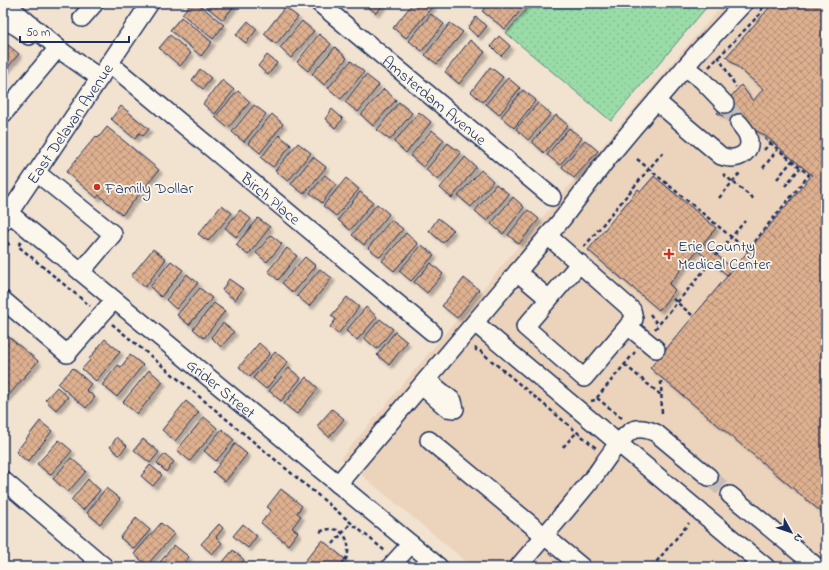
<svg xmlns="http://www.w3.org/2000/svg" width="829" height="570" viewBox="0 0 829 570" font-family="'Indie Flower',sans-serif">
	<defs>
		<pattern id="grass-dots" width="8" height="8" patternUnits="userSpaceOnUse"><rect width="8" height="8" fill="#99dca7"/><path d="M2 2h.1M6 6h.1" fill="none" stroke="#83bd92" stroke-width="1.8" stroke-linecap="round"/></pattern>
		<pattern id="building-cross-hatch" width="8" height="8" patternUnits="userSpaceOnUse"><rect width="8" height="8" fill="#deb08f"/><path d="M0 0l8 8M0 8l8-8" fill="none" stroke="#b39078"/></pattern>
		<filter id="shadow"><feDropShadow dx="3.5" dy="3.5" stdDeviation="1" flood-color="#0004"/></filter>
	</defs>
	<rect width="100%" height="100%" fill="#f2e2d0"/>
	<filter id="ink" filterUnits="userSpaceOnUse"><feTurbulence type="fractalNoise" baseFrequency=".025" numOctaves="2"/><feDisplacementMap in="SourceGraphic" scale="8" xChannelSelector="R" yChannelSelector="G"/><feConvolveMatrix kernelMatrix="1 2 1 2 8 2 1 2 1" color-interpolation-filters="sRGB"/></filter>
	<g filter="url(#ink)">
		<path fill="#ecd3bc" d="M725,3H826V567H473L341,458L683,50Z"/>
		<path fill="url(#grass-dots)" stroke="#5a8682" d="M532,3H710L611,121L506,33Z"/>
		<path fill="url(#building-cross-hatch)" stroke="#1b2f5e" filter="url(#shadow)" d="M191,3H197L224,25L213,39L182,14Z
			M202,3H230L234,6L223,20Z
			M363,3H385L376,13Z
			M413,3H420L422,5L423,3H428L433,6L406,38L393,28Z
			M479,3H527L505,29L482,11L485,8Z
			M767,3H826V516L650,368L812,175L763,134L717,113L741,85L753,101L763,89L726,57L769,8L766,5Z
			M285,7L298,17L276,44L264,34Z
			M431,14L444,24L422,51L409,41Z
			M181,17L212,42L201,56L170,30Z
			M476,17L487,26L478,37L468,28Z
			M248,21L257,29L246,43L236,35Z
			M302,21L314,31L291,58L280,48Z
			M450,23L463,32L437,64L425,55Z
			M319,34L331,44L308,71L297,62Z
			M170,35L191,53L180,66L159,48Z
			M499,36L510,46L501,56L491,46Z
			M470,40L485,52L459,84L445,72Z
			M3,41L19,54L3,73Z
			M335,47L347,58L324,85L312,74Z
			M267,55L277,63L268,75L258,66Z
			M351,61L364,72L341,99L328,88Z
			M490,67L503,77L483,102L471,92Z
			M200,69L211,78L203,89L192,80Z
			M366,75L379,85L358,112L345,102Z
			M508,78L520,88L499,115L486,104Z
			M222,80L234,90L215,114L203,104Z
			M384,89L396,100L373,126L361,115Z
			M523,90L536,100L514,128L501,117Z
			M238,91L250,102L228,128L215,117Z
			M399,102L412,113L390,140L377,130Z
			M538,103L551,114L528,140L516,129Z
			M254,105L266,114L244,142L232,132Z
			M121,106L149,129L143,136L139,133L135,139L111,119Z
			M332,109L343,119L335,128L325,119Z
			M419,112L431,122L406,153L394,142Z
			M272,114L283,124L260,153L248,143Z
			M556,115L568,125L544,153L532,142Z
			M107,127L159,170L122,215L99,195L97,198L66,172L96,136L98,138Z
			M569,128L582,138L560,165L547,155Z
			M432,130L444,140L423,167L410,156Z
			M279,135L291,145L273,167L261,158Z
			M585,140L598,151L574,178L562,167Z
			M298,143L311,153L288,181L275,171Z
			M448,143L461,153L438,180L426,170Z
			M313,157L326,167L304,194L291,184Z
			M465,157L476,167L452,198L440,188Z
			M481,170L493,181L471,207L458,196Z
			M325,175L336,184L322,203L310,193Z
			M654,176L716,228L669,284L675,290L659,310L588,250L638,189L641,191Z
			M346,178L359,189L336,216L323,206Z
			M496,184L509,194L487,221L475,211Z
			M360,192L373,202L350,230L338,220Z
			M513,197L524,207L503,234L491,224Z
			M377,204L389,214L364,245L352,235Z
			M222,205L232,213L208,241L198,234Z
			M240,210L251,219L236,237L225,228Z
			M528,210L539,219L519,244L508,235Z
			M258,218L270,227L248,255L236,245Z
			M438,218L453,230L443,243L429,231Z
			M391,220L403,229L380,257L368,248Z
			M406,233L418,244L394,271L382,261Z
			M271,235L282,244L267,262L256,253Z
			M703,243L733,269L727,275L697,250Z
			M422,245L434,255L411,281L399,271Z
			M287,248L297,256L278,280L268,271Z
			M153,249L166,259L145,287L131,276Z
			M305,257L316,266L293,293L282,283Z
			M171,261L183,270L161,297L150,287Z
			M431,263L443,274L427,293L414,282Z
			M320,269L332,278L309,306L297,296Z
			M187,274L198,283L176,309L166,300Z
			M464,278L479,290L457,318L442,306Z
			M229,279L243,289L235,300L222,290Z
			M200,288L212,298L189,325L177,315Z
			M347,297L359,307L338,334L330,327L336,319L331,316Z
			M214,303L225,311L204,338L193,329Z
			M366,307L377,317L357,340L346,331Z
			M380,319L393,329L377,349L364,338Z
			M223,323L234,332L221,347L211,337Z
			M3,332L38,361L3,402Z
			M395,332L407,342L389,365L377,355Z
			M105,339L120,352L96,381L82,369L90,360L89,359Z
			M259,343L270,353L250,377L239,367Z
			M275,352L288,362L266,389L253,378Z
			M130,355L143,365L117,397L102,385L118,365L121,367Z
			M73,368L91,384L86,390L95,397L86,408L58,384Z
			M289,368L301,378L281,401L269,391Z
			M149,370L163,382L137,414L123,402Z
			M306,377L318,388L297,414L284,404Z
			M57,387L68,397L56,410L45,400Z
			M186,401L199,412L175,441L162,430Z
			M332,409L344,419L329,437L317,426Z
			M204,417L217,428L190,461L177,450Z
			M40,421L52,431L28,462L16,452Z
			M222,429L234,440L216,461L204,451Z
			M117,437L127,446L119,455L110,447Z
			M143,439L159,452L150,463L134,450Z
			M59,440L72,451L50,475L37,464Z
			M235,444L247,454L225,482L213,472Z
			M165,454L174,462L166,472L157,463Z
			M71,458L86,471L68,492L53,479Z
			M150,465L162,475L153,486L141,476Z
			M88,479L100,490L83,510L71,500Z
			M106,488L120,499L100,524L87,513Z
			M281,489L302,506L297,513L301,516L292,528L298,532L288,545L261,523L271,510L267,507Z
			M136,518L150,530L134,549L120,538Z
			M161,523L174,534L147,565L134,554Z
			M219,524L223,528L216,537L222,543L212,554L201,544Z
			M243,524L257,536L248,548L233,536Z
			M322,540L345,559L339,567H300Z
			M174,545L189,557L181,567H156Z
			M233,550L244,560L237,567H227L222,563Z"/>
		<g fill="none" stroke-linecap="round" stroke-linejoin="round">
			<path stroke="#c7beb9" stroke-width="17" stroke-dasharray="17 8" stroke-linecap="butt" d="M725,104L739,123
				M709,477L730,495"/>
			<g stroke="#1b2f5e" stroke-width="20">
				<g id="minor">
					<path d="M5,3L64,53L100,78"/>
					<path id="s1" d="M319,3L552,197"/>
					<path d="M82,18L95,3"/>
					<path d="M3,23C13,21 21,30 29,36"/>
					<path id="s2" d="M109,63L432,332"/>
					<path d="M685,67L702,80L725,104"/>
					<path d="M656,101L721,156C735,162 754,154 748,137C747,132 742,127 739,123"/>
					<path d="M3,114L58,48"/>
					<path d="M37,173L113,234L81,272"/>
					<path id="s3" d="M3,208L439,567"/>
					<path id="s4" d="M3,222L150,3"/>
					<path d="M548,236L632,310L634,319L584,378L525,327L580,263"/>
					<path d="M517,272L549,299"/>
					<path d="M3,300L67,354L114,300"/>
					<path d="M475,323L766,567"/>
					<path d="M628,326L656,349"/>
					<path d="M422,386L447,408L455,409L453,401L427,380"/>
					<path d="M429,440L582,567"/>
					<path d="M3,480L105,567"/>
					<path d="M338,484L563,218L608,158L633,128L698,52L744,3"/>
					<path d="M730,495L817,567"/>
					<path d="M519,566C545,535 571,505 596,474C604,463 621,436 633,430C641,427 649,430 656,433L709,477"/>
					<path d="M390,567L411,544"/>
				</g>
			</g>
			<path stroke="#1b2f5e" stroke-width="2.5" stroke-dasharray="4 3" stroke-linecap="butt" d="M718,56L736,87
				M709,67L760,14L764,3
				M764,150L770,143
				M637,159L747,250L809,175L763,137
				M763,168L778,149
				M723,174L755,200
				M777,179L792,161
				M785,186L800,168
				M719,198L740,173
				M7,242L10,246
				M21,242L18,246L90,306
				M584,247L663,152
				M716,255L745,221
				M692,284L695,287
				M673,299L692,315
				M650,314L658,325
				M112,324L385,551
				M655,329L711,262
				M476,347V350L480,351L596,448
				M625,365L661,395
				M661,381L662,415
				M597,398L623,419
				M591,401L595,400L635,352
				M563,447L577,432
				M320,532C341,521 355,542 345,561
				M333,544L351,523
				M652,567L689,523"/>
			<use href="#minor" stroke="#fbf7ec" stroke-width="17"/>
		</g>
	</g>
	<g fill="#c8321e" stroke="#fbf7ec" stroke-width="1.5">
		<circle cx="97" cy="187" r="4"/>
		<path d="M667 248h4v4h4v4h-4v4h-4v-4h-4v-4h4z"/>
	</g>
	<g text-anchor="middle" stroke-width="3.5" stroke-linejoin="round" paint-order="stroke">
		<g font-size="16" fill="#1b2f5e" stroke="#fbf7ec">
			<text dy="6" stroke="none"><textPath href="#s1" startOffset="151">Amsterdam Avenue</textPath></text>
			<text dy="6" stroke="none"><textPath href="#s4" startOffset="119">East Delavan Avenue</textPath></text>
			<text dy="6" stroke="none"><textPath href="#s2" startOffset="211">Birch Place</textPath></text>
			<text dy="6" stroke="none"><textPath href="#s3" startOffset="283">Grider Street</textPath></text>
		</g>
		<g font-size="16" fill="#1b2f5e" stroke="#fbf7ec" text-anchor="start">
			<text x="105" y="193">Family Dollar</text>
			<text x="678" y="251">Erie County<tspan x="678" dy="18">Medical Center</tspan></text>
		</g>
	</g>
	<rect width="829" height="570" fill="none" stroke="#fbf7ec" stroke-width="16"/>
	<rect x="8" y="8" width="813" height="554" fill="none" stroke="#1b2f5e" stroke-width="1.5" filter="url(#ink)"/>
	<g transform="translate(791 532) rotate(130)" stroke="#fbf7ec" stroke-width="3" paint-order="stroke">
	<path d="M0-3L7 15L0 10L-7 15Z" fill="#1b2f5e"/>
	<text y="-6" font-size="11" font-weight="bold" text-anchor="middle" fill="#1b2f5e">N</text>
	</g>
	<path d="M20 36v6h109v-6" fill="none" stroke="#1b2f5e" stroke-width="2"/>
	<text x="26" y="36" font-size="12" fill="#1b2f5e" stroke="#fbf7ec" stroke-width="3" paint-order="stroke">50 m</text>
</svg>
